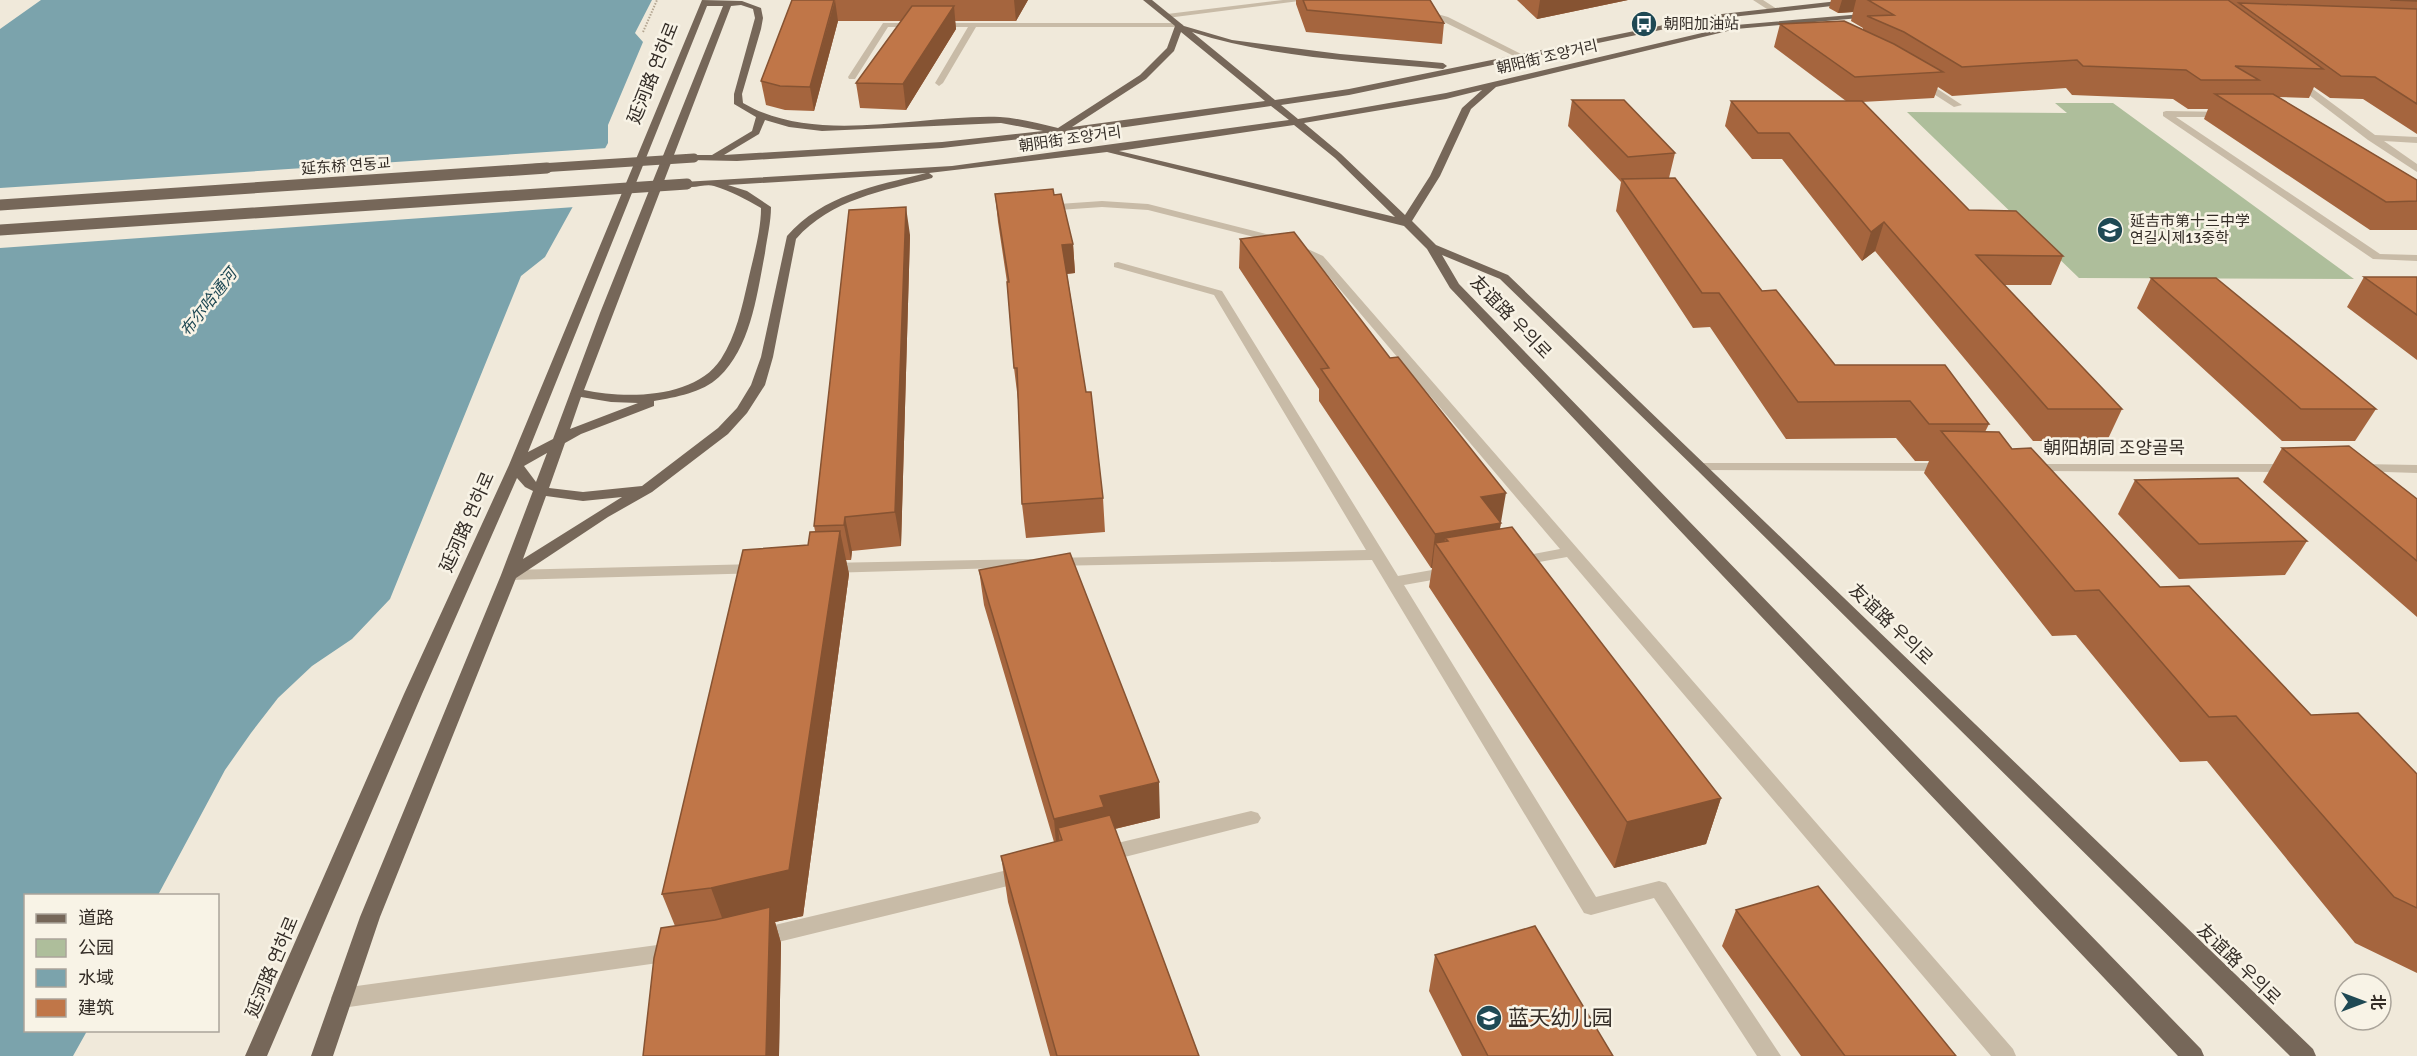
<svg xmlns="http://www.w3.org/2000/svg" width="2417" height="1056" viewBox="0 0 2417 1056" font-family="Signika,'Noto Sans SC','Noto Sans KR',sans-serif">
	<rect width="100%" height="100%" fill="#f0e9da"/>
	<path fill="#aebe9b" d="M2055,103H2113L2354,279L2079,278L1907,112L2067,113Z"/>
	<path fill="#7ba3ac" d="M41,0H652L635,33L643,42L608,125V143L545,257L521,276L390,599L352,639L312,666L278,698L251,733L225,770L158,895L26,896V1030L87,1031L73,1056H0V29Z"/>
	<path fill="#f0e9da" d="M608,148L575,207L0,248V188Z"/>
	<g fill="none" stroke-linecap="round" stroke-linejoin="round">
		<path stroke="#b3a591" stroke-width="2" stroke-dasharray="1.5 1.5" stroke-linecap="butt" d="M643,32L657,0"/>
		<path fill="#c8bba7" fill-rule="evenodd" d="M1283,0H1307L1167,18L1163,16L1167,14Z
			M1753,0H1763L1777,9L1770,11Z
			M1423,10L1448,17L1525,56L1518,58L1442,21L1420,14L1419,12Z
			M883,23H1179L1183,25L1179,27H976L943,83L939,86L935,83L968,27H888L855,79H849L848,77Z
			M2292,78H2298L2375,135L2417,137V143L2384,141L2417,164V172L2368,140L2292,82Z
			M1921,79L1924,80L1962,105L1954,107L1918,84L1917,82Z
			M2166,111L2228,112V116L2225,117H2176L2380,254L2417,255V261L2373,259L2163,116V112Z
			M1102,201L1148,204L1286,239L1323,256L2013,1049L2016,1056H1991L1567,557L1517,566L1512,564L1509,561L1512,558L1560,549L1315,260L1278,243L1148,210L1102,207L1044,211L1039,208L1044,205Z
			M1118,262L1222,291L1398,576L1449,567L1455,568L1457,572L1455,576L1404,585L1596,897L1659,881L1666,883L1781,1056H1757L1654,898L1591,915L1584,913L1372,560L1050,566L1047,563L1050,560L1055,558L1366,550L1214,295L1114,267V263Z
			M1702,463H1946L1953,467L1946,471L1697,470L1695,467Z
			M2030,464H2291L2298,468L2291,472L2025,471L2023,468Z
			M2360,464L2417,465V473L2355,471L2353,468Z
			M1031,559L1036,561L1039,564L1036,567L827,573L819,568L827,563Z
			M758,564L766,569L764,573L509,580L501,575L509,570Z
			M1251,811L1258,813L1261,818L1258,823L1105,862L1098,860L1095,854L1098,848L1105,846Z
			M1024,866L1031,868L1034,874L1031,880L1024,882L758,947L751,944L748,938L751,932L758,929Z
			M672,943L679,946L682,952L679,958L672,961L342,1008L334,1005L331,998L334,991L342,988Z"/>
		<path fill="#766759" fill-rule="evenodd" d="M702,0L742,1L761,8L763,18L761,29L742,94L743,103C816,146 919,114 1000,117C1019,118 1039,124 1058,128L1140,75L1167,48L1175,26L1143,0H1152L1184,26L1232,40L1340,54L1443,63L1447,66L1443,69C1359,61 1272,58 1192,32L1275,100L1349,89L1713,15L1847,0L1854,2L1850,4L1713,19L1349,95L1281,105L1298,119L1446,93L1736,25L1874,13L1875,15L1871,17L1736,29L1496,87L1471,109L1440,176L1412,221L1436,245L1508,275L2313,1049L2316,1056H2290L1697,470L1500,279L1442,255L1459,284L2201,1049L2204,1056H2178L1450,288L1427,249L1404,226L1107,152L929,173L933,176L932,178C883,191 831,199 796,239L773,357L765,385L747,413L728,434L652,492L608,517L516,578L380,917L333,1056H311L360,917L501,575L533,491L525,487L517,478L422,694L267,1056H245L404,694L509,465ZM741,5L753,9L755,18L734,94V104L756,117L752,131L712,155H694L689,158L691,160L737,161L942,148L1126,127L1271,106L1289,120L952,166L683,182L682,184C691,191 704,183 714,186C730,191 746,199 761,208C761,232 753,258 748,281C742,307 736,336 721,359C695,399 625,399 584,390L731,6ZM707,6H723L600,313L553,439L528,452ZM1181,32L1265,101L1072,127L1146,79L1174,51ZM1482,90L1462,108L1430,176L1405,215L1341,154L1304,123L1446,99ZM765,120L789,127L822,131L1001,123L1043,131L942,142L724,155L759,134ZM1294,125L1335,158L1395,217L1119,151ZM926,173C875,186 823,195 787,236L761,357L751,385L737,408L718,428L642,486L583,492L549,488L565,443L581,434L654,406V401C676,397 702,393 719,377C751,347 757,294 765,253C767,238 771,222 771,207L747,191L728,185ZM581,397L611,402L638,403L570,429ZM547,453L536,482L524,466ZM546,496L583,501L622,497L523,559Z"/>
		<path stroke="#766759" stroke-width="9" d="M525,169L694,158"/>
		<path stroke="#766759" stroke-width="11" d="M0,205L547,168
			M0,230L687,184"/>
	</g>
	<path fill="#a5653e" d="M792,0H1028L1016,21H955L956,29L906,110L860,108L856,83L901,21H838L814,111L785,110L766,105L761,81Z
		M1296,0H1430L1444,23L1442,44L1306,32L1296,4Z
		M1517,0H1628L1537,19Z
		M1816,0H2417V134L2363,99L2330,98L2314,87L2309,98L2278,97L2417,180V230H2370L2204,119L2208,109H2188L2173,99L2072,95L2066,88L1952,96L1938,87L1934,98L1862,102L1969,210L2063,256L2051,285H2004L2122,409L2107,441H2033L1875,251L1862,261L1782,159H1752L1725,126L1731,101H1846L1774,47L1780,24L1863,29V28L1851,21L1853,12L1838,13L1829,8L1831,0Z
		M1572,100L1675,153L1669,178L1762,291L1835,365L1989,424L1985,432L2012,449L2160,587L2311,715L2417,774V973L2355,943L2207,761L2180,762L2076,635L2052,636L1924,473L1929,461H1915L1896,438L1786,439L1710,327L1693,328L1616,211L1621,182L1568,126Z
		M995,194L1054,195L1073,244L1075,273L1067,274L1103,498L1105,532L1026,538L1022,504L1018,400L1014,368L1007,282L998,222Z
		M910,235L901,546L852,551L851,560H846L849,574L803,916L775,922L781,943L779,1056H643L675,926L662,894L808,545L815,531L814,526Z
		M1240,239L1501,523L1500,528L1721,798L1706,844L1614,868L1429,587L1432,568H1431L1319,401V389L1239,268Z
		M2364,277H2417V360L2347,307Z
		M2151,278L2376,409L2355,441H2282L2137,308Z
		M2282,448L2417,499V617L2263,482Z
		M2135,480L2307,541L2285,575L2179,579L2118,514Z
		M979,570L1160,818L1115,829L1199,1056H1050L1008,902L1001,856L1054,842L984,605Z
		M1736,910L1956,1056H1801L1722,946Z
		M1435,955L1613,1056H1462L1429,991Z"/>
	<path fill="#865332" d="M835,0L838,21L814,111L810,87Z
		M1014,0H1028L1016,21Z
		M1540,0H1628L1537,19Z
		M1842,0H1856L1853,12L1838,13Z
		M954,6L956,29L906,110L903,84Z
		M906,207L910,235L901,546L895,512Z
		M1884,222L1875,251L1862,261L1871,232Z
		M1073,244L1075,273L1064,274L1062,245Z
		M1506,493L1495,557L1448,541L1445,538L1443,555L1435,543L1432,568H1431L1435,534L1481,497Z
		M845,517L852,551L851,560L844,525Z
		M840,531L849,574L803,916L775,922L781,943L779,1056H766L728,934L711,888Z
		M1159,782L1160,818L1106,831L1062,840L1058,828L1061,854L1057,855L1054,819L1100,796Z
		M1721,798L1706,844L1614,868L1627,822Z"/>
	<path fill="#c07648" stroke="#865332" stroke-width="1.5" d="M792,0H834L810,87L780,86L761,81Z
		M1303,0H1430L1444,23L1307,10Z
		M1868,0H2228L2323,69L2235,66L2259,80H2201L2186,70L2083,66L2077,60L1962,67L1904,32L1867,16L1894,15Z
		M2390,0H2417V1Z
		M2239,3L2417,9V104L2375,77L2341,76Z
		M912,6H954L903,84L856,83Z
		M1844,21L1894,44L1943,72L1855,77L1780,24Z
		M2215,94H2273L2417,180V201L2386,202Z
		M1572,100H1624L1675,153L1628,157Z
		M1731,101H1862L1969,210L2016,211L2063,256L1976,255L2122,409H2048L1884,222L1871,232L1789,133H1758Z
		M1675,178L1762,291L1776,290L1835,365H1945L1989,424H1929L1910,401L1798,402L1719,293H1702L1622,179Z
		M1053,189L1054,195L1061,194L1073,244L1062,245L1086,392H1091L1103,498L1022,504L1017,368H1014L1007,282H1009L995,194Z
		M906,207L895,512L845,517L844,525L814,526L849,210Z
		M1294,232L1390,358L1398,357L1506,493L1481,497L1501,523L1435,534L1321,369L1329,368L1240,239Z
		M2364,277H2417V315Z
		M2151,278H2216L2376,409H2301Z
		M1941,431L1999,432L2012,449L2031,448L2160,587L2189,586L2311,715L2358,713L2417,774V908L2394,897L2236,716L2209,717L2099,590L2075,591Z
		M2349,446L2417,499V561L2282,448Z
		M2238,478L2307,541L2199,544L2135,480Z
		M1512,527L1721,798L1627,822L1435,543L1448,541L1445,538Z
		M840,531L789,870L711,888L662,894L743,550L808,545L810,532Z
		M1070,553L1159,782L1100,796L1104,807L1054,819L979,570Z
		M1110,815L1199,1056H1057L1001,856L1062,840L1058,828Z
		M1818,886L1956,1056H1845L1736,910Z
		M770,907L766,1056H643L654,958L661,928L715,920Z
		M1535,926L1613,1056H1488L1435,955Z"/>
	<defs>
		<g id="bus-disc" transform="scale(1.35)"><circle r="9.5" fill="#1f4954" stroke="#f8f3e6"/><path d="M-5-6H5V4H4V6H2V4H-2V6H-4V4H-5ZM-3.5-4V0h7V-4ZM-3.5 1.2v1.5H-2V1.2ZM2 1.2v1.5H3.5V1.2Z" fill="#fff"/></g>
		<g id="school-disc" transform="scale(1.35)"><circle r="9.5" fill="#1f4954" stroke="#f8f3e6"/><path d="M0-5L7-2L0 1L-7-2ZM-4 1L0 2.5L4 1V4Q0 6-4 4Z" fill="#fff"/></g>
	</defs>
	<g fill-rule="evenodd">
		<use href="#bus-disc" x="1644" y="24"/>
		<use href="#school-disc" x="2110" y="230"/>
		<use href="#school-disc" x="1489" y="1018"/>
	</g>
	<g text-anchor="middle" stroke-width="5" stroke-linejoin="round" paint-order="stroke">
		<g font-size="15" fill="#342d27" stroke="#f8f3e6" text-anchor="start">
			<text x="1664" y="29">朝阳加油站</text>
			<text x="2130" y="226">延吉市第十三中学<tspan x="2130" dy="17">연길시제13중학</tspan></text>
		</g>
		<g font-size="15" fill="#342d27" stroke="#f8f3e6">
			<text transform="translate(1547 57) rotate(-13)" y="5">朝阳街 조양거리</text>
			<text transform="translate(1070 139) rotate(-8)" y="5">朝阳街 조양거리</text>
			<text transform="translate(346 166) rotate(-4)" y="5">延东桥 연동교</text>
		</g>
		<g font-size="16" font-style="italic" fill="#1f4954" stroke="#f8f3e6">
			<text transform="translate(208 302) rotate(-52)" y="6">布尔哈通河</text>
		</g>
		<g font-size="18" fill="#342d27" stroke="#f8f3e6">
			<text transform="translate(653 73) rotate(-68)" y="6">延河路 연하로</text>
			<text transform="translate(1511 317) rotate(46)" y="6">友谊路 우의로</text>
			<text x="2114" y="454">朝阳胡同 조양골목</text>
			<text transform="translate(467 522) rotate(-66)" y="6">延河路 연하로</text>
			<text transform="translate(1891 624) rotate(44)" y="6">友谊路 우의로</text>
			<text transform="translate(2239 964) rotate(44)" y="6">友谊路 우의로</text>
			<text transform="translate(272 967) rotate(-67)" y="6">延河路 연하로</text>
		</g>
		<g font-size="21" fill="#342d27" stroke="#f8f3e6" text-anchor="start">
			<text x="1508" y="1025">蓝天幼儿园</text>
		</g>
	</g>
	<rect x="24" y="894" width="195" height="138" fill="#f8f3e6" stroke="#aaa49a" stroke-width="1.5"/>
	<rect x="36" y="914" width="30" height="9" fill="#766759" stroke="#aaa49a" stroke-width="1.5"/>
	<text x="78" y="924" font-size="18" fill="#342d27">道路</text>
	<rect x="36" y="939" width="30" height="18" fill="#aebe9b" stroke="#aaa49a" stroke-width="1.5"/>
	<text x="78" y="954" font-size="18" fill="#342d27">公园</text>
	<rect x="36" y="969" width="30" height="18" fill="#7ba3ac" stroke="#aaa49a" stroke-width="1.5"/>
	<text x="78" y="984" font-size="18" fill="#342d27">水域</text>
	<rect x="36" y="999" width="30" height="18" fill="#c07648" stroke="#aaa49a" stroke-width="1.5"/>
	<text x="78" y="1014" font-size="18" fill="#342d27">建筑</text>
	<g transform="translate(2363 1002) rotate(90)"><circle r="28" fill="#f8f3e6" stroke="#aaa49a" stroke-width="1.5"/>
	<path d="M0-4.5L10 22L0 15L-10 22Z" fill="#1f4954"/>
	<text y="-9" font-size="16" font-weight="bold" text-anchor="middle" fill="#342d27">北</text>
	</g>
</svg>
